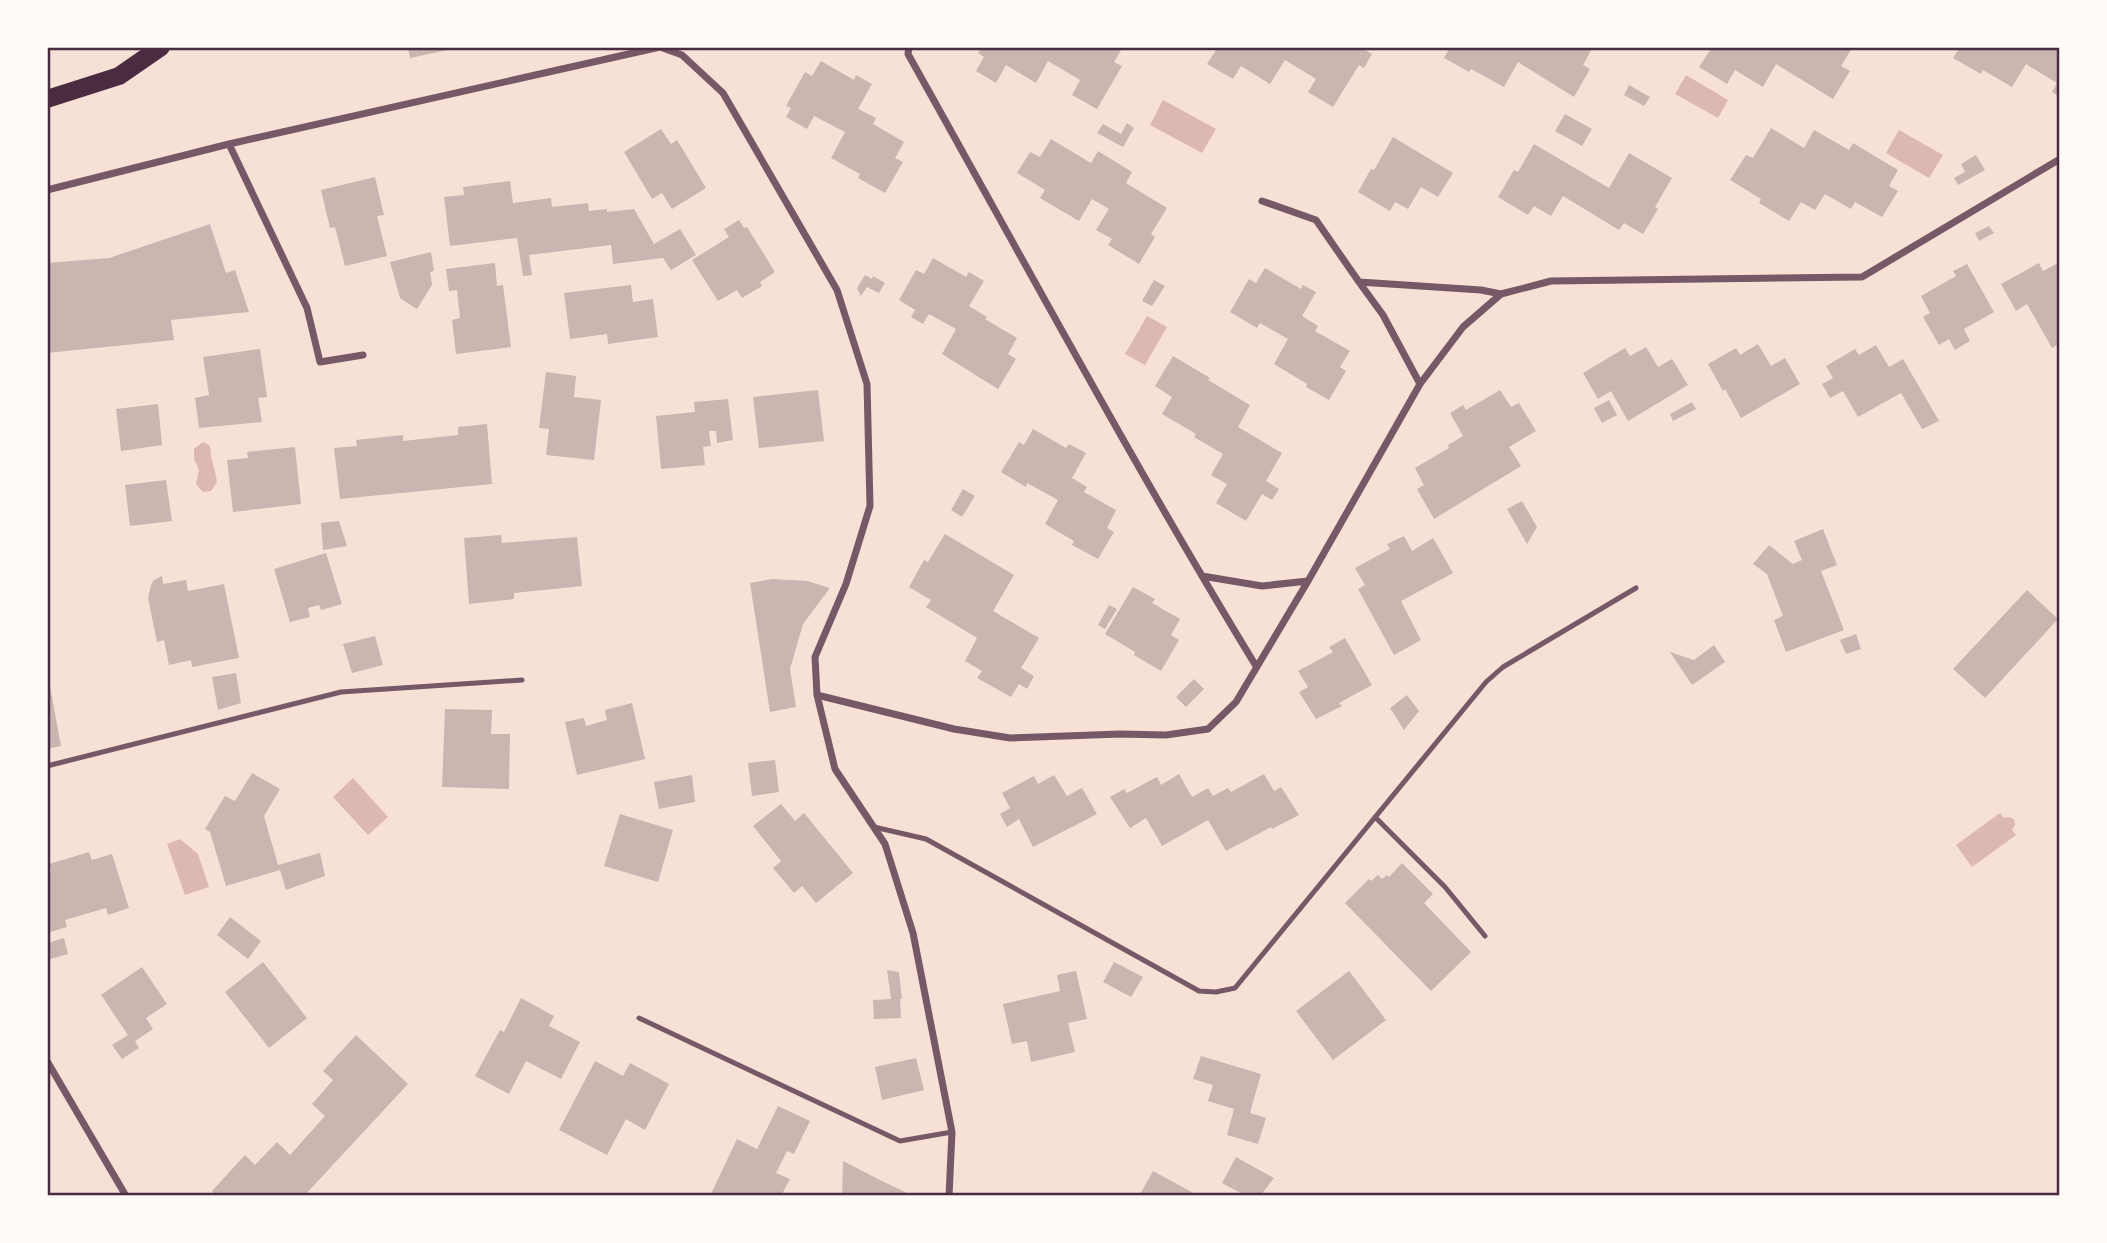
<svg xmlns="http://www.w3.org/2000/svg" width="2107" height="1243" viewBox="0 0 2107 1243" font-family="'Crimson Pro',serif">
	<rect width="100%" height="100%" fill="#f7e1d7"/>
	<path fill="#dcb8b0" d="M1686,75L1728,100L1718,118L1675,94Z
		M1163,100L1216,129L1202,153L1150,125Z
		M1899,130L1943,155L1929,178L1886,153Z
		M1147,316L1167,327L1145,365L1125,354Z
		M203,442L209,445C212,450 210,455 212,460C214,468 216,474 217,482L211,491L203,492L196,484L199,470L194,459V449Z
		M353,778L388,817L368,835L333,797Z
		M2000,813L2004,818L2008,817L2014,819L2015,825L2012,830L2016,835L1972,867L1956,845Z
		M180,839L198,854L209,887L185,895L167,844Z"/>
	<path fill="#ccb4b1" d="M408,47H456L457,48L410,58Z
		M982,47H1123L1114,62L1122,66L1097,109L1072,95L1080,80L1048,61L1036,83L1006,65L996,83L976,71L984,57L978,53Z
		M1218,47H1361L1372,54L1364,68L1359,65L1333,107L1308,92L1316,79L1285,60L1270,84L1241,66L1233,79L1207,64Z
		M1450,47H1593L1583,65L1590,69L1574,97L1518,62L1504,87L1471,69L1469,72L1444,58Z
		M1712,47H1850L1852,48L1841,66L1850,71L1833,99L1776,64L1763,87L1735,70L1727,84L1699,67Z
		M1960,47H2060V97L2052,92L2057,83L2026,64L2012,87L1983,70L1981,74L1953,58Z
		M821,61L854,80L856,75L872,84L858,109L876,118L873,124L904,142L895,158L903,162L885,193L858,178L860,174L831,158L845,132L814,116L807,129L786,117L791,108L786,106L805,72L812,76Z
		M1629,85L1650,97L1644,106L1624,95Z
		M1565,114L1592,129L1582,146L1555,131Z
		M1127,123L1134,128L1123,147L1097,133L1103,124L1121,134Z
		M1771,128L1804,148L1814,130L1849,150L1853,143L1898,170L1889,186L1898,191L1882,217L1855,202L1851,209L1825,194L1815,210L1801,202L1789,221L1759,203L1761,199L1730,180L1746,155L1753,158Z
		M661,129L671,144L677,140L706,188L672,209L662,193L652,199L624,152Z
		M1393,137L1453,173L1438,197L1421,187L1408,209L1395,202L1390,211L1358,192L1371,169L1374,170Z
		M1051,139L1091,163L1098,151L1132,172L1126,183L1167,208L1151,234L1155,237L1139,264L1108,245L1112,239L1096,230L1109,209L1092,199L1079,221L1040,198L1045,190L1017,173L1030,152L1040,157Z
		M1534,144L1609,188L1629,153L1672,178L1655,207L1658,209L1643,234L1624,223L1619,230L1563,196L1551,216L1534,206L1528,215L1498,197L1514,170L1518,172Z
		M1976,155L1985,170L1958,185L1954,178L1965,172L1961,164Z
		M375,177L384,215L377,216L387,256L345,266L335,227L330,228L321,190Z
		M510,181L513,203L551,198L552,207L588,203L589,211L607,209V212L634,209L654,244L680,229L696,255L671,270L663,258L613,264L611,245L529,255L532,275L523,276L517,238L450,246L444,197L464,195L463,187Z
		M739,220L744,228L747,227L775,272L760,282L762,286L742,298L737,290L718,301L692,260L729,237L724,229Z
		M210,224L226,273L235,270L249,312L171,320L174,340L47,353V263L109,258Z
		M1989,226L1994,233L1979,241L1975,233Z
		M431,252L434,271L430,272L432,285L417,309L400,298L390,262Z
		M933,258L966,277L969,272L984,281L969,306L987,317L985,319L1017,338L1008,354L1016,359L998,389L942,354L956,329L929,314L923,324L911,317L915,310L899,300L916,270L924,274Z
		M2060,262V343L2052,348L2027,304L2016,311L2001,284L2039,263L2043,271Z
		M495,263L497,286L503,285L511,347L456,354L452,320L460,318L457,290L449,291L446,269Z
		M1967,264L1994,312L1964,329L1970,341L1955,350L1949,339L1939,345L1923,317L1930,313L1921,296L1956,276L1953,271Z
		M1265,268L1301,289L1303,285L1316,292L1302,316L1318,326L1315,331L1350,351L1340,367L1346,371L1329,400L1306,387L1307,384L1274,364L1288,339L1260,323L1257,328L1230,312L1249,279L1256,283Z
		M865,275L872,279L873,276L885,283L879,293L867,287L861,296L857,288Z
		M1154,280L1165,286L1152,306L1142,301Z
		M631,285L633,302L653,299L658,337L608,344L607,334L570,339L564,293Z
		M1758,344L1771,366L1785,358L1800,384L1741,418L1725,389L1723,391L1708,364L1736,348L1740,355Z
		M1876,345L1889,367L1903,359L1939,421L1922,429L1901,393L1858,417L1843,391L1830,398L1822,384L1833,378L1826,366L1855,349L1859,355Z
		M1646,347L1658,367L1672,359L1688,385L1628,421L1611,391L1598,399L1583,373L1625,348L1630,356Z
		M260,349L267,397L258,398L262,422L199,428L195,398L209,395L203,357Z
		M1173,356L1210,378L1208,380L1250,405L1238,427L1282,453L1266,481L1279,489L1272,500L1262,494L1246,521L1216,503L1227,484L1211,475L1223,454L1194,437L1196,434L1162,414L1172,397L1155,386Z
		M546,372L576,376L574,397L601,400L594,460L546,455L549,429L539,428Z
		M818,390L824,441L759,448L753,397Z
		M1500,390L1511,407L1519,403L1536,431L1509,447L1521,466L1434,519L1417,489L1424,485L1415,468L1449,448L1448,445L1463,436L1450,413L1463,405L1466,410Z
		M728,399L733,440L717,443L716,431H709L711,446L703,447L705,465L661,469L656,416L695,412L694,402Z
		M1609,400L1617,415L1602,423L1594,408Z
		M1692,402L1696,409L1673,421L1670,414Z
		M158,404L162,445L121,451L116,409Z
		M487,424L492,484L340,499L334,448L357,446L356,440L403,435V441L458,435V427Z
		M1033,429L1066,448L1069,444L1086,453L1072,478L1087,487L1084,492L1116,510L1107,528L1114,532L1098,559L1072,545L1074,541L1045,524L1058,500L1027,483L1026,487L1001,472L1019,442L1024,445Z
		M295,447L301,504L233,512L227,460L248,458L247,452Z
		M166,480L172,521L130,526L125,485Z
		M963,489L975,496L962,517L951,510Z
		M1522,501L1537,527L1527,544L1507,509Z
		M339,521L347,546L323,550L321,523Z
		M1823,529L1837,565L1821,571L1844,630L1786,652L1774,620L1783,616L1767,574L1753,564L1769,545L1793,564L1802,560L1794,541Z
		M945,534L1014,575L993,611L1039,638L1021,668L1034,676L1027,689L1019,684L1011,697L977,678L982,671L965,661L977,638L926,607L931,600L909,587L924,560L928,562Z
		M501,535L502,543L577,537L582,586L514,593V599L469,604L464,538Z
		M1404,536L1412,551L1433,538L1453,573L1401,601L1421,640L1394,655L1358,589L1365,585L1355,568L1390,549L1387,544Z
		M326,553L342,604L321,610L319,605L308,608L310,617L290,622L274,569Z
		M162,576L163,584L186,580L188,591L224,584L239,658L192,667L191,660L169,665L164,640L157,642L148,598L151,585L154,580Z
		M772,579L807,581L830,588L803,624L790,669L796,707L770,712L750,583Z
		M1133,587L1155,599L1152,603L1180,619L1171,635L1179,640L1161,671L1134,655L1135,652L1105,634Z
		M2027,590L2058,619L1985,698L1953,669Z
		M1109,605L1117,609L1105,629L1098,625Z
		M1856,634L1861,649L1846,654L1840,640Z
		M375,636L383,665L352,673L343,644Z
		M1345,638L1372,685L1339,703L1342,706L1316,719L1299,692L1308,687L1298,671L1333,652L1329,647Z
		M1714,645L1725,662L1692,685L1670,652L1694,660Z
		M236,673L241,703L218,710L212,677Z
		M1194,679L1204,689L1186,707L1176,697Z
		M50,686L61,746L47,749V687Z
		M1407,695L1419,711L1404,730L1390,708Z
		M632,703L645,759L577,775L565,722L584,718L586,726L607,720L605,710Z
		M445,709L492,710L491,734H510L509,789L442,787Z
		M775,760L779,792L752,796L748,763Z
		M252,773L280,789L264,816L278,865L320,853L325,876L286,890L280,870L226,886L210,832L205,829L225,796L235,801Z
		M1179,774L1192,797L1208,788L1213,796L1228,788L1231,792L1264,774L1274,791L1281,787L1299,815L1272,829L1271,827L1226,851L1208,820L1162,846L1146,818L1130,828L1110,797L1124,789L1127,793L1157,777L1161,785Z
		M692,775L695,802L659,809L654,782Z
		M1054,775L1067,796L1082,788L1097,814L1033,847L1019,819L1007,827L1000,814L1010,808L1002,793L1034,776L1038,784Z
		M781,804L795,821L804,813L853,873L816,903L802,886L794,893L773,868L781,861L753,826Z
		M620,814L673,830L658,882L604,866Z
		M89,852L92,860L112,854L129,908L108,915L106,908L65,920L67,927L47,933V874L51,872L49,864Z
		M1402,863L1433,894L1424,903L1471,952L1431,991L1345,903L1369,879L1371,881L1378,875L1382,879L1387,875L1389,877Z
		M230,917L261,941L248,959L217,935Z
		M64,938L68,954L47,960V943Z
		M263,962L307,1018L269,1048L225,992Z
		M1114,962L1143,977L1131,997L1103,982Z
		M142,967L167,1004L146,1018L153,1029L135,1041L139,1048L122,1059L112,1045L128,1035L101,995Z
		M887,970L899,972L902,999H900L901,1018L874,1019L873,1000L891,999Z
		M1076,971L1087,1019L1068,1023L1075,1052L1031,1062L1027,1041L1012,1044L1003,1004L1060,991L1057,975Z
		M1349,971L1386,1020L1333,1060L1296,1011Z
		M521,998L554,1016L549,1026L580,1042L561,1079L526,1061L509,1094L475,1076L500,1030L504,1032Z
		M356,1035L408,1084L304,1196H216L212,1191L245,1155L255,1165L277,1142L290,1155L325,1116L312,1104L333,1080L323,1071Z
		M1201,1056L1261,1074L1250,1113L1266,1118L1258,1144L1227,1135L1234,1109L1208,1101L1213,1085L1193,1079Z
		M916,1058L924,1090L882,1100L875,1067Z
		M595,1061L623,1076L630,1063L669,1084L645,1130L626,1119L607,1155L559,1130Z
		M778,1106L810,1121L794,1154L787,1151L776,1173L790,1179L781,1196H710L737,1139L757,1149Z
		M1236,1157L1274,1178L1260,1196H1246L1222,1183Z
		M843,1161L880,1180L913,1196H842Z
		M1153,1171L1199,1196H1139Z"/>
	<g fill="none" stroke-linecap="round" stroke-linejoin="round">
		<path stroke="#755966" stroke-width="5" d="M47,766L341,692L522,680
			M1375,817L1445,887L1485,936
			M874,827L926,839L1199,991L1216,992L1235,988L1486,682L1503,667L1636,588
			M639,1018L900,1141L952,1132"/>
		<path stroke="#755966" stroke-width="7" d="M909,47L908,54C1023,259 1134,466 1256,666
			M229,144L307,308L320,362L363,355
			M47,190L229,144L660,47L682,55L723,93L837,290L867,384L870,506L846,584L815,657L817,695L835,769L885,844L913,933L952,1132L949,1196
			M1262,201L1316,220L1359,282L1481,290L1501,294
			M1359,282L1383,315L1420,384
			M1202,576L1262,586L1308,581
			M817,695L954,729L1010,738L1120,734L1166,735L1208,729L1236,702L1308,581L1420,384L1463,327L1501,294L1551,281L1862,277L2060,159
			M47,1061L126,1196"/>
		<path stroke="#4a2c40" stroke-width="18" d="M47,99L119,76L161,47"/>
	</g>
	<rect width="2107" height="1243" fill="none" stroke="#fffaf5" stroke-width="98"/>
	<rect x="49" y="49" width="2009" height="1145" fill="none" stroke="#4a2c40" stroke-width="2.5"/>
</svg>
